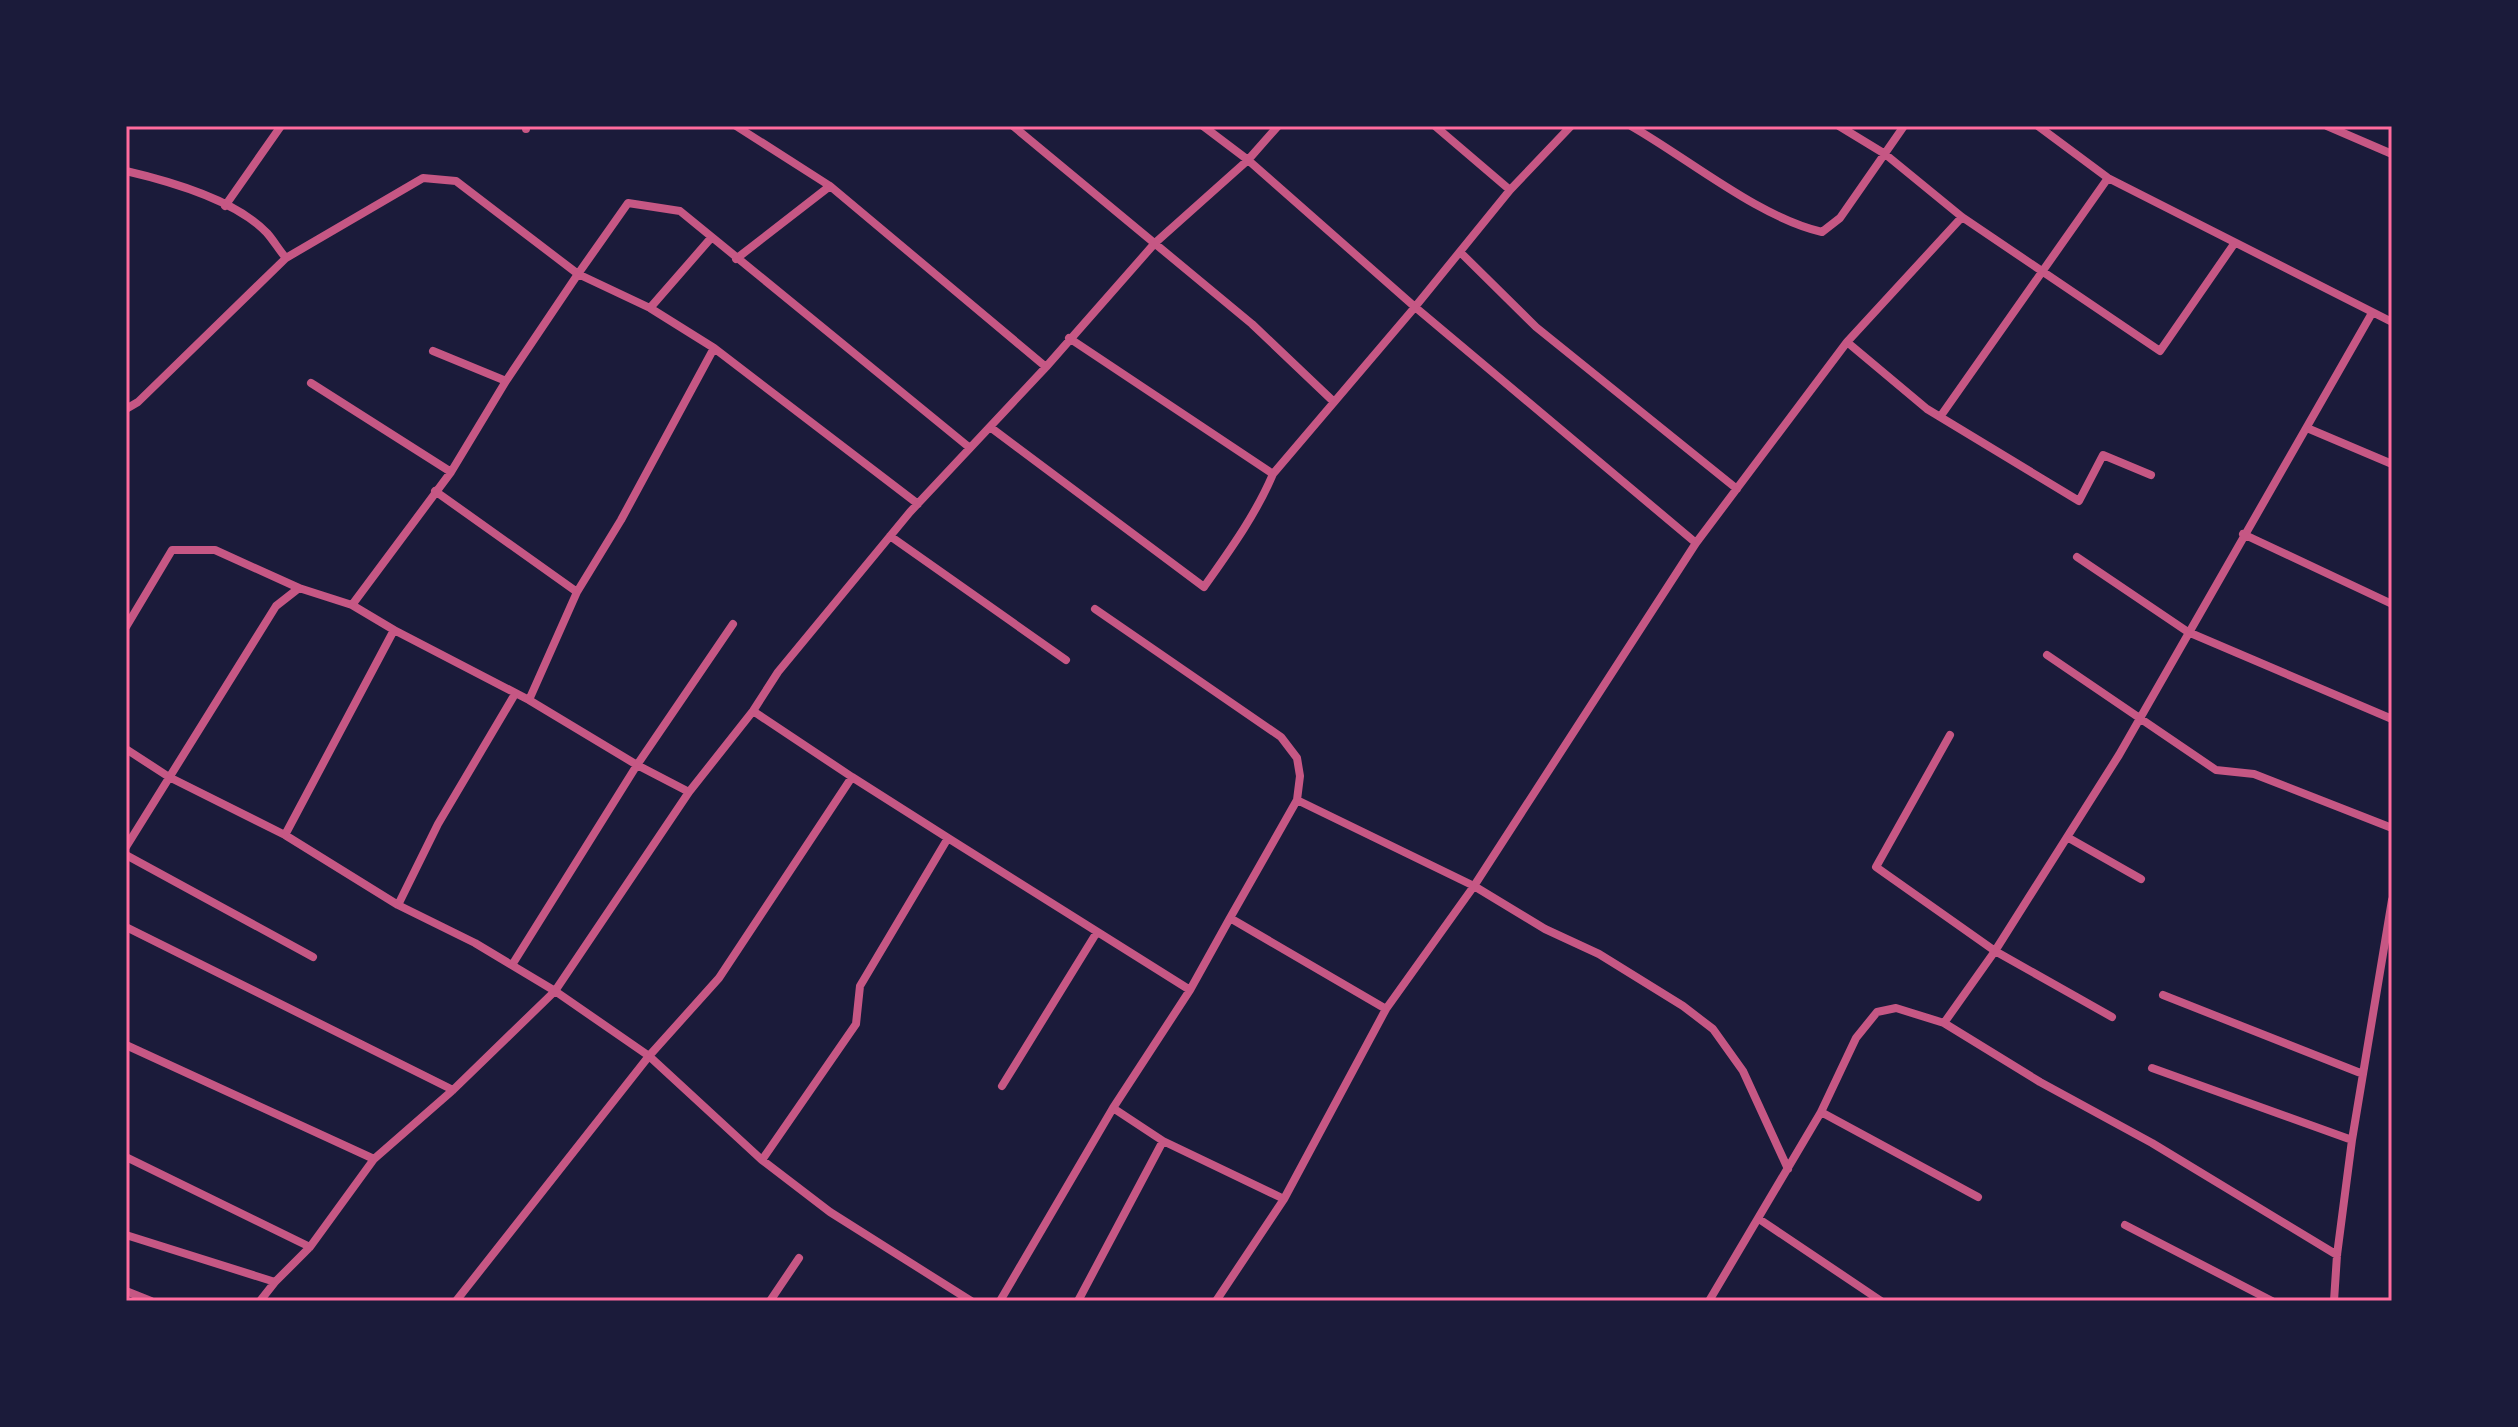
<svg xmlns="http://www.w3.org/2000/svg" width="2518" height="1427" viewBox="0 0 2518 1427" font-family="'Times New Roman',serif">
	<rect width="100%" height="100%" fill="#1b1b3a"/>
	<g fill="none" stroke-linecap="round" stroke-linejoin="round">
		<path stroke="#c65784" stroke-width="8" d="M1013,126L1252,324L1334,402
			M1203,126L1248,160L1415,307L1696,543
			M1435,126L1510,190L1571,126
			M1631,126C1689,159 1758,217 1822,232L1840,218L1904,126
			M1839,126L1885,154L1962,217L2160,351L2234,244
			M2038,126L2108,178L2392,322
			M2327,126L2392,154
			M526,129V126
			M126,171C169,181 236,200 267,233C274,241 279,250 286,258
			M830,186L1046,367
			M225,206L281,126
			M1460,252L1536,327L1737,489
			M736,259L830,186L736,126
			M650,308L714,348L918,504
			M1069,338L1273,474L1415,307L1510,190
			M1847,342L1927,409L2079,501L2103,455L2151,475
			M433,351L506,381
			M311,383L451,472
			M126,409L138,402L286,258L423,178L456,181L578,274L628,203L680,211L970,448
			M1940,417L2108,178
			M990,427L1204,587C1230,550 1255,516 1273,474
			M2307,428L2392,464
			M435,491L577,592
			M2243,534L2392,604
			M890,536L1066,660
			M2077,557L2188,632L2392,719
			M1095,609L1281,737L1297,758L1300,776L1297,800L1230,918L1386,1009
			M126,627L172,550H215L299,588L352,605
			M394,630L352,605L451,472L506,381L578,274L650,308L711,238
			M2047,655L2216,770L2254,774L2392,828
			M529,700L577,592L621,520L714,348
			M1950,735L1876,867L1995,951L2112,1017
			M126,749L169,777L285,835L394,630L529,700L637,765L512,965
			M852,777L948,838
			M689,792L637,765L733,624
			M1297,800L1474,886L1545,929L1599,954L1683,1006L1713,1029L1743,1071L1788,1169
			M285,835L398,905L475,943L555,991L649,1056L762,1160L830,1212L971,1301
			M2067,837L2141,879
			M126,847L276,606L299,588
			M126,855L313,957
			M398,905L438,824L515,694
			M126,927L453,1090
			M2163,995L2363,1074
			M1944,1023L1995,951L2119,755L2372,313
			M126,1045L374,1159
			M2152,1068L2352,1140
			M1002,1086L1097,932
			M1821,1112L1978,1197
			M1163,1141L1284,1199
			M126,1157L310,1247
			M762,1160L856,1024L860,986L948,838L1190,990
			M1759,1219L1881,1301
			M2125,1225L2272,1301
			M126,1235L275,1282
			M126,1291L151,1301
			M260,1301L275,1282L310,1247L374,1159L453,1090L555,991L689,792L753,711L778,672L910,512L1046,367L1155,243L1248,160L1278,126
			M456,1301L649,1056L719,978L852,777L753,711
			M770,1301L799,1258
			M1000,1301L1113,1108
			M1078,1301L1163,1141L1113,1108L1190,990L1230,918
			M1216,1301L1284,1199L1386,1009L1474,886L1696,543L1847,342L1962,217
			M1709,1301L1821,1112L1856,1038L1877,1012L1896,1008L1944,1023L2040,1082L2152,1143L2337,1255
			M2334,1301L2337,1255L2352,1140L2392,900"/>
	</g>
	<rect width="2518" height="1427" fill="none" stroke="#1b1b3a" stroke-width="256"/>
	<rect x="128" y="128" width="2262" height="1171" fill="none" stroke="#ff6b9d" stroke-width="3"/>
</svg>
